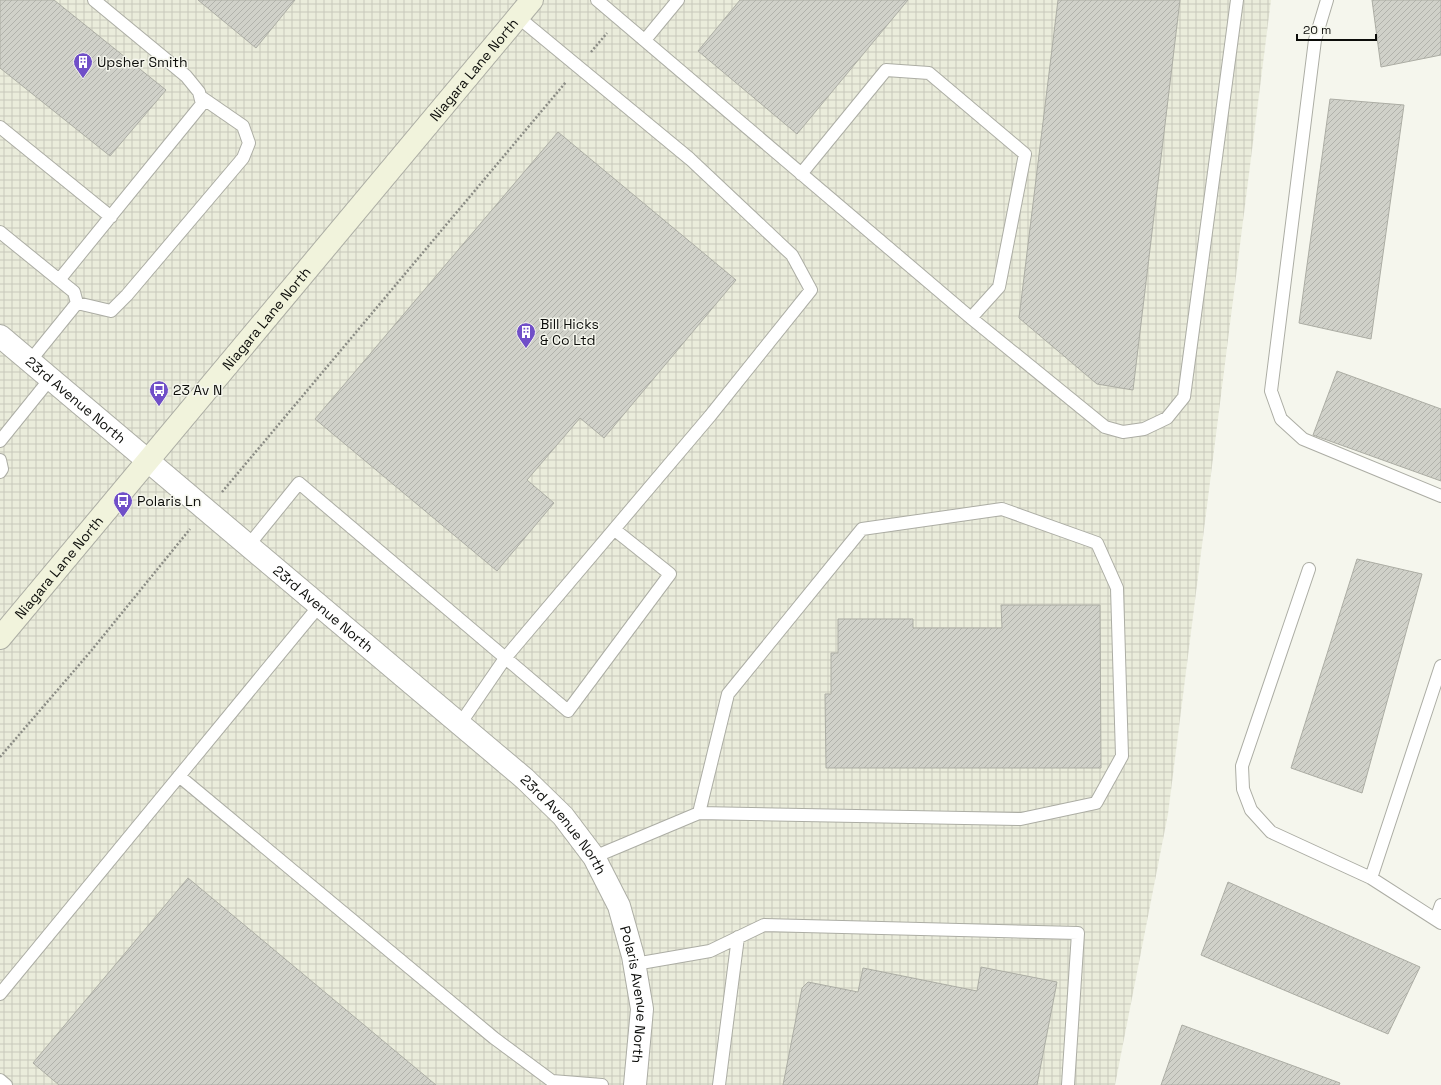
<svg xmlns="http://www.w3.org/2000/svg" width="1441" height="1085" viewBox="0 0 1441 1085" font-family="'Space Grotesk',sans-serif">
	<defs>
		<pattern id="industrial-grid" width="8" height="8" patternUnits="userSpaceOnUse"><rect width="8" height="8" fill="#eaecdb"/><path d="M0 4h8M4 0v8" fill="none" stroke="#c8c9bb"/></pattern>
		<pattern id="building-hatch" width="6" height="6" patternUnits="userSpaceOnUse"><rect width="6" height="6" fill="#d0d1c9"/><path d="M-1 1l2-2M0 6l6-6M5 7l2-2" fill="none" stroke="#b1b2ab"/></pattern>
	</defs>
	<rect width="100%" height="100%" fill="#f5f6ed"/>
	<path fill="url(#industrial-grid)" d="M0,0H1271L1168,814L1115,1085H0Z"/>
	<path fill="url(#building-hatch)" stroke="#acada4" d="M0,0H54L166,90L110,156L0,68Z
		M198,0H295L256,48Z
		M740,0H908L797,134L698,51Z
		M1058,0H1180L1133,390L1097,384L1019,318Z
		M1372,0H1441V55L1381,67Z
		M1330,99L1404,105L1371,339L1299,323Z
		M558,132L736,280L604,438L580,418L527,480L554,503L497,571L315,419Z
		M1337,371L1441,409V481L1313,435Z
		M1357,559L1422,574L1362,793L1291,768Z
		M1001,605H1100L1101,768H826L825,694H831V653H838V619H913V628H1002Z
		M188,878L436,1085H59L33,1063Z
		M1228,882L1420,967L1388,1034L1201,955Z
		M981,967L1057,982L1037,1085H783L802,988L808,982L858,992L863,968L977,991Z
		M1182,1025L1340,1083L1339,1085H1161Z"/>
	<g fill="none" stroke-linecap="round" stroke-linejoin="round">
		<g stroke="#acada4" stroke-width="14">
			<path id="lane" d="M597,0L971,318L1105,427L1123,432L1144,429L1167,418L1184,397L1237,0
				M1327,0L1315,40L1271,391L1281,419L1303,439L1441,496
				M645,40L678,0
				M0,127L111,217
				M801,174L886,70L929,73L1025,154L999,287L971,318
				M0,232L74,292L77,303L30,361
				M59,280L202,104L199,92L186,76L94,0
				M77,303L111,311L127,295L243,158L249,143L243,126L201,97
				M0,441L50,379
				M0,460L2,469L0,472
				M248,546L299,483L568,711L670,574L615,530
				M1309,569L1242,766L1243,789L1251,810L1271,832L1371,878
				M1441,666L1371,878L1441,923
				M460,724L506,657L710,416L811,290L792,255L690,159L518,17
				M179,776L494,1038L552,1081L602,1085
				M594,857L699,813L1021,819L1096,803L1122,756L1117,588L1097,543L1002,509L862,529L728,694L699,813
				M1436,919L1441,905
				M635,964L710,951L764,925L1078,933L1068,1085
				M0,994L319,606
				M0,1080L6,1085
				M719,1085L738,937"/>
		</g>
		<g stroke="#acada4" stroke-width="24">
			<g id="street">
				<path id="s1" d="M0,336L525,779L563,816L594,857L619,906L633,956L642,1009L635,1085"/>
			</g>
		</g>
		<g stroke="#acada4" stroke-width="24">
			<g id="secondary">
				<path id="s2" d="M0,638L532,0"/>
			</g>
		</g>
		<path stroke="#8b8c85" stroke-width="2.5" stroke-dasharray="2 2" stroke-linecap="butt" d="M591,52L607,33
			M222,492L566,82
			M0,757L91,651L190,529"/>
		<use href="#lane" stroke="#fff" stroke-width="12"/>
		<use href="#street" stroke="#fff" stroke-width="22"/>
		<use href="#secondary" stroke="#f1f3dc" stroke-width="22"/>
	</g>
	<defs>
		<g id="building-pin" transform="scale(1)"><path d="M0 17L-7.5 6A9.5 9.5 0 1 1 7.5 6Z" fill="#704fc8" stroke="#f5f6ed"/><path d="M-4-6H4V6H1V3H-1V6H-4ZM-2.5-4.3h1.7v1.8h-1.7ZM.8-4.3h1.7v1.8H.8ZM-2.5-1h1.7V.8h-1.7ZM.8-1h1.7V.8H.8Z" fill="#fff"/></g>
		<g id="bus-pin" transform="scale(1)"><path d="M0 17L-7.5 6A9.5 9.5 0 1 1 7.5 6Z" fill="#704fc8" stroke="#f5f6ed"/><path d="M-5-6H5V4H4V6H2V4H-2V6H-4V4H-5ZM-3.5-4V0h7V-4ZM-3.5 1.2v1.5H-2V1.2ZM2 1.2v1.5H3.5V1.2Z" fill="#fff"/></g>
	</defs>
	<g fill-rule="evenodd">
		<use href="#building-pin" x="83" y="62"/>
		<use href="#building-pin" x="526" y="332"/>
		<use href="#bus-pin" x="159" y="390"/>
		<use href="#bus-pin" x="123" y="501"/>
	</g>
	<g text-anchor="middle" stroke-width="3" stroke-linejoin="round" paint-order="stroke">
		<g font-size="14" fill="#0c0d0a" stroke="#f5f6ed" text-anchor="start">
			<text x="97" y="67">Upsher Smith</text>
			<text x="540" y="329">Bill Hicks<tspan x="540" dy="16">&amp; Co Ltd</tspan></text>
			<text x="173" y="395">23 Av N</text>
			<text x="137" y="506">Polaris Ln</text>
		</g>
		<g font-size="14" fill="#0c0d0a" stroke="#f5f6ed">
			<text dy="5" stroke="none"><textPath href="#s2" startOffset="740">Niagara Lane North</textPath></text>
			<text dy="5" stroke="none"><textPath href="#s2" startOffset="416">Niagara Lane North</textPath></text>
			<text dy="5" stroke="none"><textPath href="#s1" startOffset="99">23rd Avenue North</textPath></text>
			<text dy="5" stroke="none"><textPath href="#s2" startOffset="92">Niagara Lane North</textPath></text>
			<text dy="5" stroke="none"><textPath href="#s1" startOffset="423">23rd Avenue North</textPath></text>
			<text dy="5" stroke="none"><textPath href="#s1" startOffset="747">23rd Avenue North</textPath></text>
			<text dy="5" stroke="none"><textPath href="#s1" startOffset="937">Polaris Avenue North</textPath></text>
		</g>
	</g>
	<path d="M1297 34v6h79v-6" fill="none" stroke="#0c0d0a" stroke-width="2"/>
	<text x="1303" y="34" font-size="12" fill="#0c0d0a" stroke="#f5f6ed" stroke-width="3" paint-order="stroke">20 m</text>
</svg>
